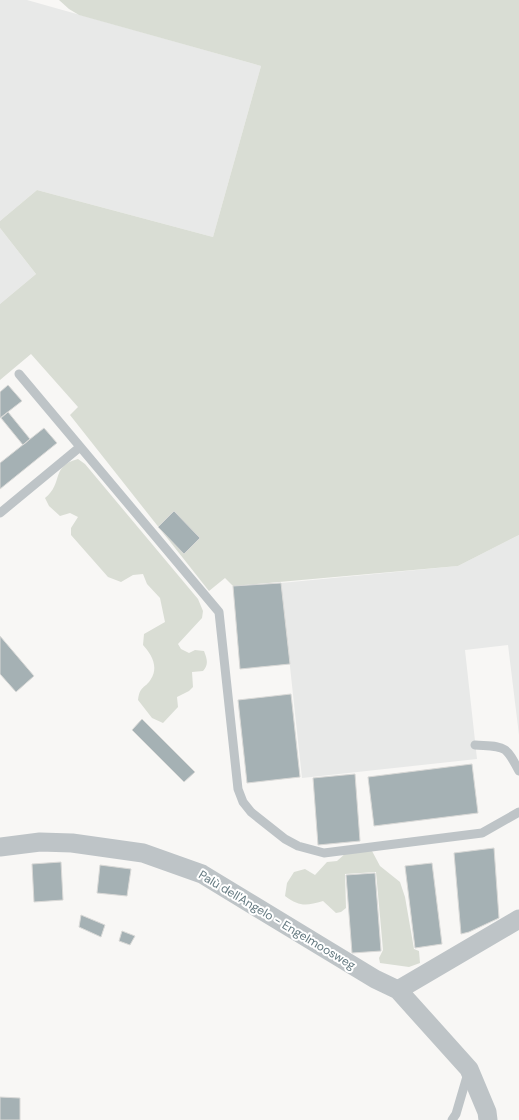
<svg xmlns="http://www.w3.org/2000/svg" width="519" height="1120" viewBox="0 0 519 1120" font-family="'DM Sans',sans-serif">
	<rect width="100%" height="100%" fill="#f8f7f5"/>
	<path fill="#e8e9e8" d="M0,0H27L261,66L213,237L37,190L0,221Z
		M0,228L36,274L0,304Z
		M519,535V735L508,645L465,650L477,759L302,778L281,583L458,566Z"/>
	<path fill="#d9ddd4" d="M59,0H519V535L458,566L233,586L225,578L209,591L70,415L78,407L31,354L0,380V304L36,274L0,228V221L37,190L213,237L261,66L79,15L69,9Z
		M78,459L85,464L198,599L203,611L202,618L178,644L181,649L189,653L195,650L204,651C207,659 209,664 203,671L192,672L193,687L189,691L177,697L178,707L163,723L152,718L138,700C140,685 145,689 151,679C159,666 151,654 143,645L144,634L165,622L160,598L147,584L143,574L133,575L121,582L108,577L71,535V528L78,517L70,513L60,516L49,506L45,498C64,483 50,466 78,459Z
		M372,851L380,866L400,882L405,897L414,949L419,951L420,963L409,967L380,963L379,958L383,950L376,872L345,874L346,908L341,912L336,913L323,901C306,906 300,907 285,896L287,883L294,872L305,869L315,875L327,862L337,861L346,853Z"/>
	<path fill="#a5b1b4" stroke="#d9d9d7" d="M8,385L22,401L0,418V392Z
		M8,412L30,439L23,445L1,418Z
		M44,428L57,443L0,489V463Z
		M174,511L200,538L184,554L158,527Z
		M281,583L290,664L240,669L233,586Z
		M0,636L34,676L16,692L0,674Z
		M291,694L300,777L247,783L238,700Z
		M142,719L195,772L184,782L132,730Z
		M472,764L478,813L374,826L368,777Z
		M355,774L360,841L318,845L313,778Z
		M494,848L499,918L469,932L461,934L454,853Z
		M61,862L63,900L34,902L32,864Z
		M432,863L442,944L415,948L405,866Z
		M100,865L131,869L127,896L97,893Z
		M375,873L381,951L352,953L346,875Z
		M81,915L105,925L101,937L79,927Z
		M122,931L135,936L130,945L119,941Z
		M0,1097L20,1098V1120H0Z"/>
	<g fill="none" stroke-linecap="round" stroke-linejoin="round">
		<path stroke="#bec4c7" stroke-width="9" d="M19,374L219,612L238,789L243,802L251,812L285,839L298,846L324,853L482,833L519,812
			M0,513L80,447
			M475,745C505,747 505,744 519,771
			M452,1120L456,1114L468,1073"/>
		<path stroke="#bec4c7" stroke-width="19" d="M0,847L40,842L72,843L143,853L202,874L375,979L398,990L469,1069L487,1112L488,1120
			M398,990L519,919"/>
	</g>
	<g text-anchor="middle" stroke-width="4" stroke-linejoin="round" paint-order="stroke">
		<g font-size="12" fill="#63787f" stroke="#fff">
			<text transform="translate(277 920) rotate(31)" y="4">Palù dell'Angelo - Engelmoosweg</text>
		</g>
	</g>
</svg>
